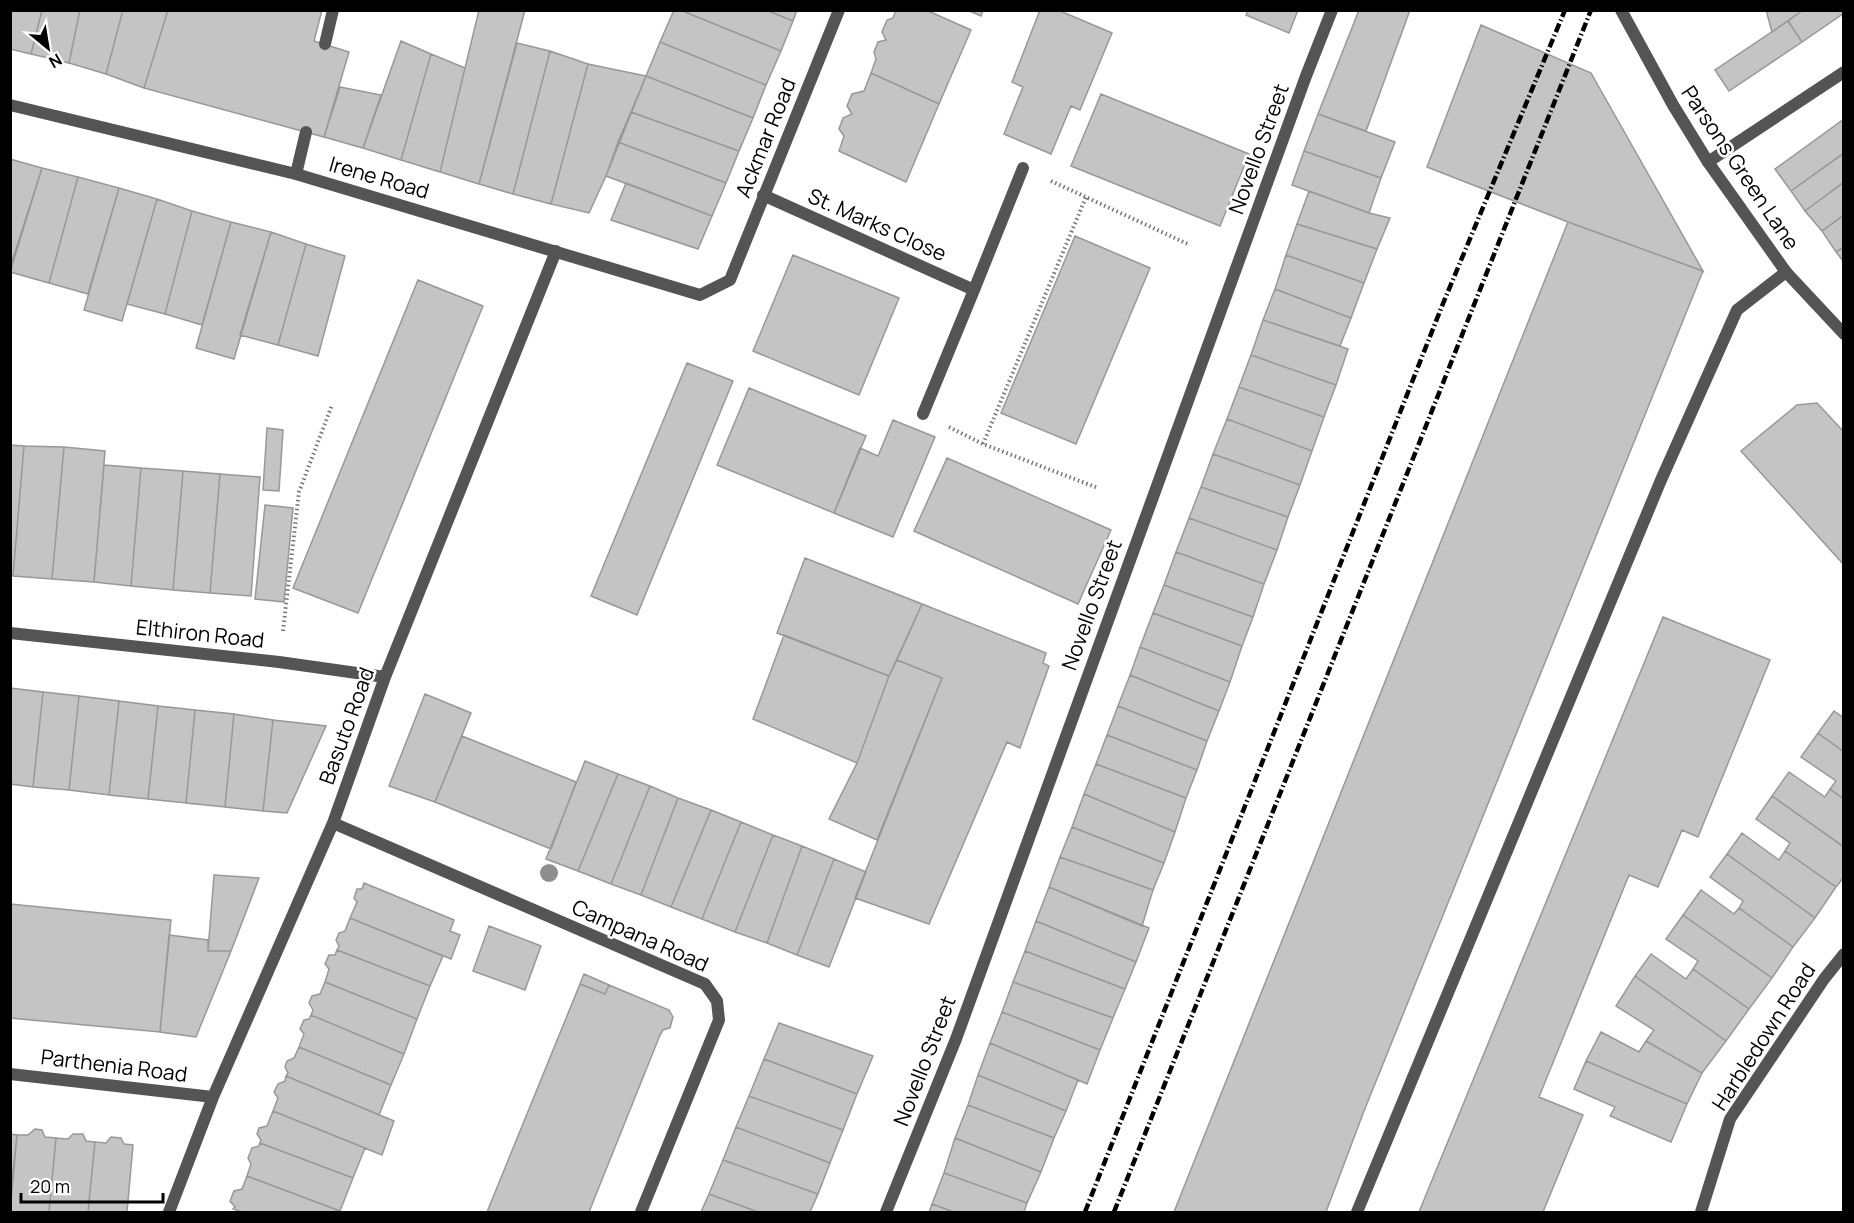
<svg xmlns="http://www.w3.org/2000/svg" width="1854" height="1223" viewBox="0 0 1854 1223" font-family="Manrope,sans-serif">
	<rect width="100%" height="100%" fill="#fff"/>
	<path fill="#c4c4c4" stroke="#989898" stroke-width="1.5" d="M10,10H42L31,54L10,49Z
		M42,10H80L69,63L31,54Z
		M80,10H123L106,74L69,63Z
		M123,10H168L144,88L106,74Z
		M168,10H322L314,41L349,52L324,137L144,88Z
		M479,10H525L479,184L440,172Z
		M674,10H680L781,51L766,85L660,42Z
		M680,10H766L793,21L781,51Z
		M766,10H797L793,21Z
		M896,10H926L971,30L939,104L871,73L876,59L874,52L878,42L886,40L882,32L887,20L893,18Z
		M967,10H983L981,16Z
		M1040,10H1058L1112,33L1080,110L1071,106L1051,154L1004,134L1023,87L1012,82Z
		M1248,10H1298L1289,33L1246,15Z
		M1359,10H1410L1366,131L1318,114Z
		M1766,10H1803L1772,32Z
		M1803,10H1844V13L1802,42L1788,21Z
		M1788,21L1802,42L1729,91L1715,70Z
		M1481,25L1591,73L1703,271L1568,222L1427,167Z
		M401,41L431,54L401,160L363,148Z
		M660,42L766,85L753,118L646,76Z
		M517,43L550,51L513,194L479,184Z
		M550,51L588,64L551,204L513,194Z
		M431,54L465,68L440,172L401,160Z
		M588,64L646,76L606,176L589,213L551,204Z
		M871,73L939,104L906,182L839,151L844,136L839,129L843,118L852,114L847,106L852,94L864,91Z
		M646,76L753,118L739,151L631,112Z
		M340,87L381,95L363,148L324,137Z
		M1101,94L1249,154L1220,226L1071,166Z
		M631,112L739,151L726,183L618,142Z
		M1318,114L1395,142L1381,178L1304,151Z
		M1844,119V153L1791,191L1775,169Z
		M618,142L726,183L712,216L606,176Z
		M1304,151L1381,178L1369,213L1292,185Z
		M1844,153V182L1805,211L1791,191Z
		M10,159L42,168L10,268Z
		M42,168L78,177L49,283L10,272Z
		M78,177L119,188L88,294L49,283Z
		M1844,182V215L1822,231L1805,211Z
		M626,183L712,216L698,249L611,220Z
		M119,188L157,199L122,321L84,310Z
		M1309,191L1369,213L1390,218L1377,249L1297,224Z
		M157,199L192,211L165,314L127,304Z
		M192,211L231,222L202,325L165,314Z
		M1844,215V247L1836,252L1822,231Z
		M231,222L271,232L234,359L196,348Z
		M1568,222L1703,271L1364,1111L1326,1212H1174Z
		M1297,224L1377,249L1364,283L1286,255Z
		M271,232L306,244L278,345L240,335Z
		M1075,236L1150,268L1076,444L1001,413Z
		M306,244L345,256L318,356L278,345Z
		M1844,247V262L1836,252Z
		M793,255L899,298L859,395L753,351Z
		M1286,255L1364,283L1351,318L1275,289Z
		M418,280L483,306L358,613L293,588Z
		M1275,289L1351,318L1340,346L1263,320Z
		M1263,320L1348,349L1336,385L1251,355Z
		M1251,355L1336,385L1324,417L1239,387Z
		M687,363L733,381L637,615L591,596Z
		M1239,387L1324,417L1312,451L1227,419Z
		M749,388L866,436L834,513L717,465Z
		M1817,403L1844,432V565L1741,451L1797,405Z
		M1227,419L1312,451L1300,485L1213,454Z
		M893,420L935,437L893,537L834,513L860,448L878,456Z
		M267,428L283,430L279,491L263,490Z
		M10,445L24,446L13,576L10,575Z
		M24,446L64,447L52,579L13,576Z
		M64,447L105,451L94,582L52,579Z
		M1213,454L1300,485L1288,517L1201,487Z
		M947,458L1111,530L1078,604L914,531Z
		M104,465L141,468L131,586L94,582Z
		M141,468L183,471L173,590L131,586Z
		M183,471L220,474L210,593L173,590Z
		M220,474L260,477L251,596L210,593Z
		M1201,487L1288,517L1277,550L1189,518Z
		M265,505L293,508L284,602L255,599Z
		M1189,518L1277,550L1264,584L1176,552Z
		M1176,552L1264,584L1253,617L1164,585Z
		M805,558L922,604L889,676L777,633Z
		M1164,585L1253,617L1242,646L1153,613Z
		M922,604L1046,653L1043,663L1049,666L1020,748L1007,742L929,924L855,898L942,678L897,660Z
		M1153,613L1242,646L1230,682L1140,647Z
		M1663,617L1770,660L1698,837L1682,830L1658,887L1629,875L1539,1097L1583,1115L1543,1212H1419Z
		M784,635L889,676L857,763L753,719Z
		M1140,647L1230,682L1219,711L1130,675Z
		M897,660L942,678L877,840L829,819L857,763L889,676Z
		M1130,675L1219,711L1207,741L1118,706Z
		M10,688L43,692L33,787L10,784Z
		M43,692L79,696L69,790L33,787Z
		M425,694L471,713L435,802L389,786Z
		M79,696L119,701L109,795L69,790Z
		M119,701L158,706L148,799L109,795Z
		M158,706L195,710L186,803L148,799Z
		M1118,706L1207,741L1197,770L1107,735Z
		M195,710L234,714L225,807L186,803Z
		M1834,711L1844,718V752L1818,733Z
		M234,714L273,720L263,811L225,807Z
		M273,720L326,726L287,813L263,811Z
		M1818,733L1844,752V799L1830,789L1836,781L1801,757Z
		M1107,735L1197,770L1186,798L1096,764Z
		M462,736L576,782L551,849L435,802Z
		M585,761L618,774L578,871L546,859Z
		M1096,764L1186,798L1175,832L1084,794Z
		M1789,772L1825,797L1830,789L1844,799V847L1772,796Z
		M618,774L650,786L611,884L578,871Z
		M650,786L678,798L641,895L611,884Z
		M1084,794L1175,832L1164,863L1072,827Z
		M1772,796L1844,847V877L1836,887L1785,851L1790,843L1756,819Z
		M678,798L711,810L671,907L641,895Z
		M711,810L741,822L702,919L671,907Z
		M741,822L773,835L735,932L702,919Z
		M1072,827L1164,863L1153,890L1060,857Z
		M1742,833L1779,860L1785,851L1836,887L1815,918L1727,854Z
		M773,835L802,846L767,943L735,932Z
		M802,846L834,859L797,955L767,943Z
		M1727,854L1815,918L1793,947L1739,908L1743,901L1710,877Z
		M1060,857L1153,890L1142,926L1049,887Z
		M834,859L866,872L829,967L797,955Z
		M214,875L259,878L231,951H208Z
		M364,883L454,920L450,931L460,935L451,959L350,918L357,902L354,898L357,889H362Z
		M1049,887L1149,928L1136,962L1036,921Z
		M1701,890L1734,914L1739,908L1793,947L1772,978L1683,915Z
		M10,904L171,920L160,1032L10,1018Z
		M1683,915L1772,978L1749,1009L1693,969L1698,961L1666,939Z
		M350,918L443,956L430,986L337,950L339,946L336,940L339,933L345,931Z
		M1036,921L1136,962L1125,989L1025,951Z
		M489,926L541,946L525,990L473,971Z
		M169,935L208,940V951H231L196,1037L160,1032Z
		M337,950L430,986L417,1019L325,982L329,969L325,964L329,955H335Z
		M1025,951L1125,989L1113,1018L1013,982Z
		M1651,954L1686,979L1693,969L1749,1009L1726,1041L1635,976Z
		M584,974L609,985L605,994L580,984Z
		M1635,976L1726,1041L1702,1073L1646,1041L1654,1030L1616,1006Z
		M325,982L417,1019L404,1054L311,1015L313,1010L309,1003L312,996L320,994Z
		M1013,982L1113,1018L1100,1050L1002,1012Z
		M580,984L605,994L609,985L669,1010L673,1017L670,1028L663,1030L660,1035L589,1212H487Z
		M1002,1012L1100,1050L1087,1084L990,1043Z
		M311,1015L404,1054L391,1085L299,1047L304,1034L300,1029L304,1020L309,1019Z
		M779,1023L873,1056L857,1094L764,1059Z
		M1601,1032L1639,1052L1646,1041L1702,1073L1687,1104L1586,1061Z
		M990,1043L1078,1080L1066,1111L978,1075Z
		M299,1047L391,1085L379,1115L286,1076L288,1073L285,1067L287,1061L294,1058Z
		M764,1059L857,1094L843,1130L749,1096Z
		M1586,1061L1687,1104L1671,1142L1610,1116L1615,1107L1574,1089Z
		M978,1075L1066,1111L1054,1138L968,1105Z
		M286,1076L394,1121L382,1155L273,1111L278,1098L274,1092L278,1084L285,1081Z
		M749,1096L843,1130L830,1163L736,1127Z
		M968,1105L1054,1138L1041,1172L955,1138Z
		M273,1111L365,1148L353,1178L260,1143L261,1140L257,1134L259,1128L267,1126Z
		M736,1127L830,1163L818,1194L723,1160Z
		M35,1129L42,1130L45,1137L56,1138L49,1212H10L17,1135H28Z
		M10,1134L17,1135L10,1199Z
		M73,1134H83L86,1141L95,1142L88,1212H49L56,1138L68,1139Z
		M111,1137L121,1138L124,1144L133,1145L127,1212H88L95,1142L106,1143Z
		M955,1138L1041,1172L1027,1203L944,1173Z
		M260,1143L353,1178L340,1211L247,1176L251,1164L248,1158L252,1148L259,1146Z
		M723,1160L818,1194L810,1212H758L709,1194Z
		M944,1173L1027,1203L1024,1212H954L932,1204Z
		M247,1176L340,1211L339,1212H242L233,1209L235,1207L230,1201L234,1191L242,1189Z
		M709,1194L758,1212H701Z
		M932,1204L954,1212H929Z"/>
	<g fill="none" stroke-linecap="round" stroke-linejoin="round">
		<path stroke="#767676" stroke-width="4" stroke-dasharray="1.5 3" stroke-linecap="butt" d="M1051,181L1190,245
			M949,427L983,444L1098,488
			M983,444L1086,197
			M283,631L299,492L332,405"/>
		<path stroke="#545454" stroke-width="12" d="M325,44L333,10
			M296,174L306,132
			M1357,1212L1661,480L1737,310L1786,272"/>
		<path stroke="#545454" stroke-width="12" d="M10,105L296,174L700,295L730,280L839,10
			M1708,162L1844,72
			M763,195L974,290L1023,168
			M923,414L974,290
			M10,633L279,662L385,677
			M333,823L705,984L717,1001L719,1020L641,1212
			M10,1074L213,1097
			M169,1212L213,1097L333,823L385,677L556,251
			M886,1212L956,1039L1306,76L1332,10
			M1701,1212L1730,1119L1824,979L1844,954"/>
		<path stroke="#545454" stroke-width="12" d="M1621,10L1673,105L1708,162L1786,272L1844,334"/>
		<path stroke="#000" stroke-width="4.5" stroke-dasharray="9 3 1.5 3" stroke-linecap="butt" d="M1085,1212L1442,306L1565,10
			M1114,1212L1591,10"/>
	</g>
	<circle fill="#8e8e8e" cx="549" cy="873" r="9"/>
	<g text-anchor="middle" stroke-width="5" stroke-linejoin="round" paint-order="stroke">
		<g font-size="21" fill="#000" stroke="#fff">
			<text transform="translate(766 138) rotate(-68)" y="7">Ackmar Road</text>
			<text transform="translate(1259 149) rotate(-70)" y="7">Novello Street</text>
			<text transform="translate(1740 168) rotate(56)" y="7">Parsons Green Lane</text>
			<text transform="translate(379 178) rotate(16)" y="7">Irene Road</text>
			<text transform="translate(877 225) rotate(24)" y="7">St. Marks Close</text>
			<text transform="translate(1092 605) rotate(-70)" y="7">Novello Street</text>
			<text transform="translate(200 634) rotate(6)" y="7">Elthiron Road</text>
			<text transform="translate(347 726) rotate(-70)" y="7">Basuto Road</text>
			<text transform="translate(640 936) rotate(24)" y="7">Campana Road</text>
			<text transform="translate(1764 1037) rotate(-57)" y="7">Harbledown Road</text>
			<text transform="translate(925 1061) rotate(-69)" y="7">Novello Street</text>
			<text transform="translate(114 1066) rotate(7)" y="7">Parthenia Road</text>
		</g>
	</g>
	<rect width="1854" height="1223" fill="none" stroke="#000000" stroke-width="24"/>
	<g transform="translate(48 48) rotate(150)" stroke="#ffffff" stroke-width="4.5" paint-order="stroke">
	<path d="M0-4.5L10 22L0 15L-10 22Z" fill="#000000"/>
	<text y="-9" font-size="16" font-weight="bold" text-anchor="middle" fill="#000000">N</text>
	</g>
	<path d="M21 1193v9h142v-9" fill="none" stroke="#000000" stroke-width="3"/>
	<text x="30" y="1193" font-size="18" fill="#000000" stroke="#ffffff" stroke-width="4.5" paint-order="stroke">20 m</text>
</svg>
